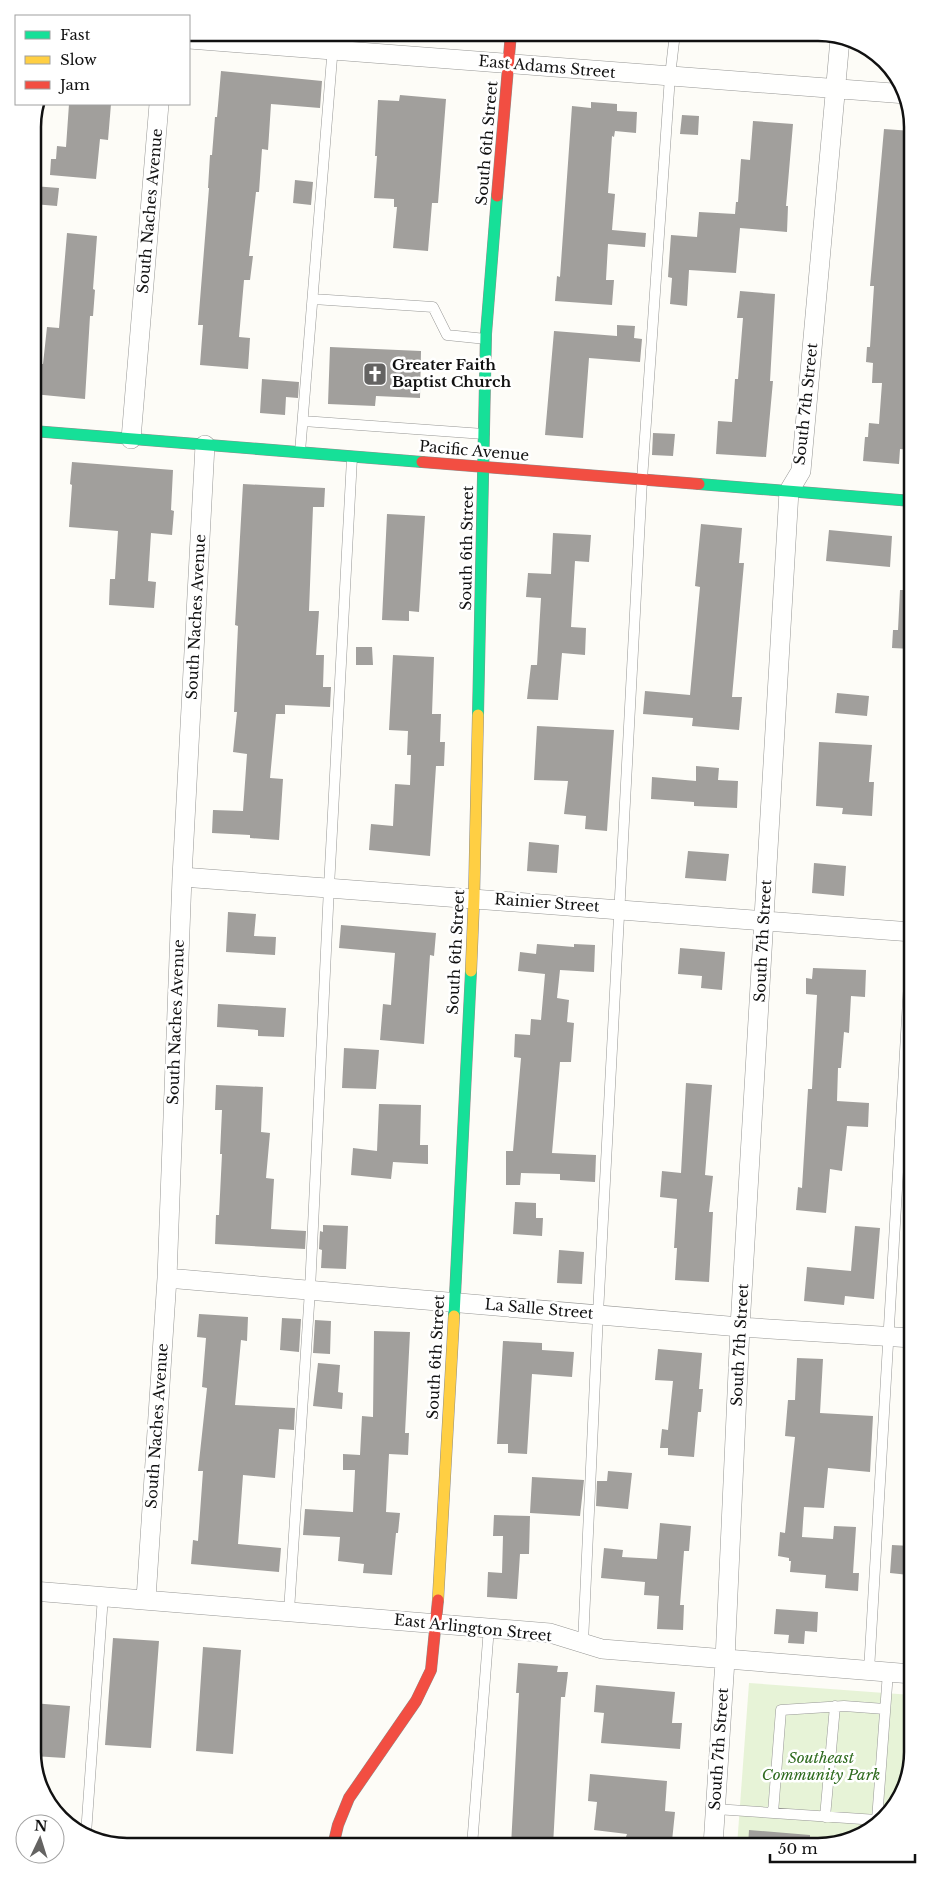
<svg xmlns="http://www.w3.org/2000/svg" width="945" height="1879" viewBox="0 0 945 1879" font-family="'Libre Baskerville',serif">
	<rect width="100%" height="100%" fill="#fdfcf7"/>
	<path fill="#e7f3d7" d="M749,1683L912,1695V1752L896,1805L854,1839L817,1846H737Z"/>
	<path fill="#a19f9c" d="M221,71L322,81L320,108L271,104L268,150L262,149L259,192H256L249,256H253L250,280H244L239,337L250,338L248,369L200,365L203,325H198L209,188H208L210,155H212L215,117H217Z
		M400,95L446,99L438,203H432L428,251L393,248L397,207H394V199L374,198L377,156H375L378,100L399,101Z
		M591,102L617,104V111L637,112L636,133L615,131L614,137L612,136L608,193L615,194L612,230L646,233L645,247L608,244L606,280H614L612,305L555,301L557,276L560,277L572,106L591,108Z
		M69,104H111L108,140L100,139L96,179L50,175L51,159H56L57,146L66,147Z
		M682,115L699,116L698,135L680,134Z
		M753,121L793,124L786,206H788L787,232L740,228L736,273L689,270L687,306L670,304L672,278L668,277L671,235L697,237L699,212L735,214L736,202H738L741,159L750,160Z
		M884,129L912,131V318H907L905,350H912V386L905,385L903,422L912,423V427L911,450L900,449L899,464L863,461L865,437H868L869,423L879,424L882,383H872L873,363L866,362L867,347H870L874,286H870Z
		M295,180L313,182L311,205L293,203Z
		M33,186L59,188L57,206L33,204Z
		M67,233L97,236L93,289L95,290L93,316H90L85,399L33,394V363L43,364L47,327L59,328Z
		M740,291L775,294L770,381H773L766,457L716,454L718,421L732,422L735,379H738L743,318H737Z
		M617,325L635,326L634,338L642,339L640,362L589,358L583,438L545,435L554,331L617,336Z
		M330,347L421,351L420,398L376,396L375,406L328,404Z
		M262,379L299,382L298,398L286,397L285,415L260,413Z
		M653,433L675,434L673,456L652,455Z
		M72,462L173,470L171,510L174,511L172,535L151,533L148,581L156,582L154,608L109,605L110,579H115L118,531L69,527L72,485L70,484Z
		M243,484L325,488L324,507H313L309,611H319L316,655H324L323,687H331L330,707L285,705V714H276L270,778L283,779L279,840L250,838V835L212,833L213,810L243,811L247,754L233,752L237,712H234L238,626L235,625Z
		M387,514L425,516L419,612L409,611V621L382,620Z
		M701,524L742,528L739,563H744L732,697H742L739,730L692,726L693,718L643,714L645,691L690,695L700,587L695,586Z
		M829,530L892,536L890,567L826,561Z
		M553,533L591,535L589,562L575,561L571,627L586,628L585,655L562,653L558,700L527,699L531,665H537L541,598L526,597L528,573L551,574Z
		M900,590H912V649L892,648L893,630H898Z
		M356,647H372L373,665H356Z
		M393,655L434,657L432,714H441L440,742H445L444,766H436L430,856L369,850L371,824L393,826L395,784L410,785L411,755H407L408,731L389,730Z
		M837,693L869,696L867,716L835,713Z
		M537,726L614,730L607,831L585,829L586,816L564,814L568,781L534,780Z
		M819,742L872,745L869,782H874L872,816L842,814L843,808L816,806Z
		M696,766L719,768L718,780L738,781L737,808L694,806V802L651,799L652,777L696,781Z
		M529,842L559,845L557,873L527,871Z
		M688,851L729,854L726,881L685,878Z
		M814,863L846,866L844,896L812,893Z
		M228,912L256,914L254,936L276,937L275,955L226,952Z
		M341,925L436,933L434,956L430,955L424,1044L380,1040L383,1004L391,1005L395,953L339,948Z
		M537,944L574,947V944L595,945L594,972L560,970L557,998L569,1000L567,1022L574,1023L571,1062H560L552,1153L596,1155L595,1182L560,1180V1174L521,1173L520,1185H506V1151H513L521,1058L514,1057L515,1034L530,1035L531,1019L541,1020L545,974L518,971L520,952L536,954Z
		M680,948L725,952L722,990L701,988L702,976L678,974Z
		M813,968L866,970L865,997L851,996L849,1033L844,1032L841,1068H838L837,1101L869,1103L868,1127L847,1126L842,1171L830,1169L826,1213L796,1210L798,1187L802,1188L808,1089H812L817,995L806,994V978L812,979Z
		M218,1004L286,1008L284,1037L258,1036V1030L217,1027Z
		M344,1048L379,1050L376,1089L342,1088Z
		M686,1083L712,1085L705,1175L713,1176L709,1212H713L709,1282L675,1280L677,1248H674L677,1199L660,1197L662,1171L681,1173Z
		M216,1085L263,1087L261,1132L270,1133L266,1178L274,1179L271,1229L306,1231L305,1249L215,1244L216,1215H219L222,1154H220L222,1110H215Z
		M379,1104L421,1105L420,1145H428V1164L393,1162L391,1179L351,1175L353,1148L377,1151Z
		M515,1202L536,1203V1218H543L542,1236L513,1234Z
		M323,1225L348,1226L346,1269L321,1268L322,1250L319,1249L320,1231L323,1232Z
		M855,1226L880,1228L874,1299L845,1296L844,1305L804,1301L807,1267L851,1271Z
		M559,1250L584,1252L582,1284L557,1283Z
		M199,1314L248,1317L247,1341L241,1340L235,1405L295,1408L294,1430L279,1429L275,1478L243,1475L238,1544L281,1548L279,1572L191,1564L193,1540L198,1541L203,1471H198L207,1388L202,1387L206,1338L197,1337Z
		M282,1318L301,1319L299,1352L280,1350Z
		M315,1320L331,1321L330,1354L313,1353Z
		M374,1331L410,1332L405,1433H409L408,1455L389,1454L386,1512L400,1513L398,1533H396L392,1575L363,1573L364,1564L338,1561L340,1537L303,1535L305,1509L353,1512L355,1470H343V1454L360,1455L362,1416L373,1417Z
		M503,1341L542,1343V1350L574,1352L572,1377L532,1374L527,1454L508,1453V1444H497Z
		M658,1349L702,1353L699,1389H703L701,1412H698L694,1457L668,1455V1448H660L662,1429L668,1430L673,1381L655,1380Z
		M797,1358L823,1359L820,1413L873,1416L870,1472L828,1468L824,1508L804,1507L802,1537L833,1539L834,1526L856,1527L853,1573H859L858,1591L825,1588L826,1575L790,1572L791,1561H789V1558L778,1556L780,1532L785,1533L795,1437L785,1436L788,1400H795Z
		M318,1363L340,1365L338,1392L343,1393L342,1409L313,1406Z
		M608,1471L632,1473L628,1509L596,1506L597,1481H607Z
		M532,1477L584,1480L580,1516L530,1513Z
		M494,1515L530,1516L529,1554H520L517,1599L487,1597L488,1572L502,1573L503,1536H493Z
		M660,1523L691,1526L689,1551H684L680,1605H684L683,1630L657,1629L659,1596L644,1595L645,1582L601,1578L604,1548L623,1550L622,1557L657,1559Z
		M892,1545L911,1546L909,1575L890,1573Z
		M776,1609L818,1612L817,1632L805,1631L804,1644L788,1643L789,1635L774,1634Z
		M113,1638L159,1641L151,1748L105,1745Z
		M203,1647L241,1650L233,1754L196,1751Z
		M518,1663L558,1666L557,1672H568L565,1697H561L553,1846H511L519,1693H516Z
		M596,1685L675,1692L672,1723H682L680,1749L601,1743L604,1713L594,1712Z
		M32,1703L70,1706L65,1758L33,1756Z
		M590,1774L667,1781L665,1811L675,1812L672,1841L626,1837L627,1834L594,1830L597,1802L588,1801Z
		M749,1830L810,1835V1846H748Z"/>
	<g fill="none" stroke-linecap="round" stroke-linejoin="round">
		<g stroke="#979795" stroke-width="11">
			<path id="lane" d="M313,299L433,307L447,335L486,339
				M303,421L484,434
				M300,452L334,33
				M289,1611L310,1290L329,887L352,458
				M583,1643L598,1314L642,480L670,76L675,33
				M869,1671L912,931
				M715,1809L877,1820L888,1672
				M773,1813L781,1710L844,1706L885,1709
				M825,1817L835,1706
				M86,1834L103,1596
				M472,1846L489,1627"/>
		</g>
		<g stroke="#979795" stroke-width="20">
			<path id="street" d="M189,39L906,94
				M131,439L159,104
				M182,877L912,932
				M167,1278L740,1327L912,1338
				M33,1591L550,1633L602,1649L912,1674
				M146,1599L167,1278L182,877L205,445
				M713,1846L725,1660L740,1327L789,491L801,471L840,39"/>
		</g>
		<g stroke="#8e8d8b" stroke-width="12">
			<path id="fast" d="M33,431L422,462
				M699,484L912,501
				M478,715L486,334L497,196
				M454,1316L471,971"/>
		</g>
		<g stroke="#8e8d8b" stroke-width="12">
			<path id="slow" d="M471,971L474,898L478,715
				M438,1600L454,1316"/>
		</g>
		<g stroke="#8e8d8b" stroke-width="12">
			<path id="jam" d="M497,196L511,33
				M422,462L699,484
				M333,1846L338,1825L349,1798L416,1701L431,1670L438,1600"/>
		</g>
		<use href="#lane" stroke="#fffffe" stroke-width="10"/>
		<use href="#street" stroke="#fffffe" stroke-width="19"/>
		<use href="#fast" stroke="#16e098" stroke-width="11"/>
		<use href="#slow" stroke="#ffcf43" stroke-width="11"/>
		<use href="#jam" stroke="#f24e42" stroke-width="11"/>
	</g>
	<defs>
		<g id="church-square" transform="scale(1.25)"><rect x="-9" y="-9" width="18" height="18" rx="4" fill="#646362" stroke="#fff"/><path d="M-1.2-6h2.4v3.5h3.3v2.4h-3.3V6h-2.4V-.1h-3.3v-2.4h3.3Z" fill="#fff"/></g>
	</defs>
	<g fill-rule="evenodd">
		<use href="#church-square" x="375" y="374"/>
	</g>
	<g text-anchor="middle" stroke-width="5" stroke-linejoin="round" paint-order="stroke">
		<g font-size="15" fill="#111" stroke="#fff">
			<text transform="translate(547 67) rotate(5)" y="5">East Adams Street</text>
			<text transform="translate(487 143) rotate(-85)" y="5">South 6th Street</text>
			<text transform="translate(150 211) rotate(-85)" y="5">South Naches Avenue</text>
			<text transform="translate(806 404) rotate(-84)" y="5">South 7th Street</text>
			<text transform="translate(474 451) rotate(5)" y="5">Pacific Avenue</text>
			<text transform="translate(467 548) rotate(-89)" y="5">South 6th Street</text>
			<text transform="translate(196 617) rotate(-87)" y="5">South Naches Avenue</text>
			<text transform="translate(547 903) rotate(4)" y="5">Rainier Street</text>
			<text transform="translate(763 941) rotate(-87)" y="5">South 7th Street</text>
			<text transform="translate(456 952) rotate(-87)" y="5">South 6th Street</text>
			<text transform="translate(176 1022) rotate(-88)" y="5">South Naches Avenue</text>
			<text transform="translate(539 1309) rotate(5)" y="5">La Salle Street</text>
			<text transform="translate(740 1345) rotate(-87)" y="5">South 7th Street</text>
			<text transform="translate(436 1357) rotate(-87)" y="5">South 6th Street</text>
			<text transform="translate(157 1426) rotate(-86)" y="5">South Naches Avenue</text>
			<text transform="translate(473 1628) rotate(6)" y="5">East Arlington Street</text>
			<text transform="translate(719 1749) rotate(-86)" y="5">South 7th Street</text>
		</g>
		<g font-size="15" font-weight="bold" fill="#111" stroke="#fff" text-anchor="start">
			<text x="392" y="370">Greater Faith<tspan x="392" dy="17">Baptist Church</tspan></text>
		</g>
		<g font-size="15" font-style="italic" fill="#2f6b1f" stroke="#fff">
			<text x="821" y="1763">Southeast<tspan x="821" dy="17">Community Park</tspan></text>
		</g>
	</g>
	<path d="M0 0H945V1879H0ZM127 41H818A86 86 0 0 1 904 127V1752A86 86 0 0 1 818 1838H127A86 86 0 0 1 41 1752V127A86 86 0 0 1 127 41Z" fill="#fff" fill-rule="evenodd"/>
	<path fill="none" stroke="#111" stroke-width="2.5" d="M127 41H818A86 86 0 0 1 904 127V1752A86 86 0 0 1 818 1838H127A86 86 0 0 1 41 1752V127A86 86 0 0 1 127 41Z"/>
	<rect x="15" y="15" width="175" height="90" fill="#ffffff" stroke="#a0a0a0"/>
	<rect x="25" y="31" width="25" height="8" fill="#16e098" stroke="#a0a0a0"/>
	<text x="60" y="40" font-size="15" fill="#111111">Fast</text>
	<rect x="25" y="56" width="25" height="8" fill="#ffcf43" stroke="#a0a0a0"/>
	<text x="60" y="65" font-size="15" fill="#111111">Slow</text>
	<rect x="25" y="81" width="25" height="8" fill="#f24e42" stroke="#a0a0a0"/>
	<text x="60" y="90" font-size="15" fill="#111111">Jam</text>
	<g transform="translate(40 1839) rotate(4)"><circle r="24" fill="#ffffff" stroke="#a0a0a0"/>
	<path d="M0-4L9 19L0 12L-9 19Z" fill="#646362"/>
	<text y="-8" font-size="14" font-weight="bold" text-anchor="middle" fill="#111111">N</text>
	</g>
	<path d="M770 1854v8h145v-8" fill="none" stroke="#111111" stroke-width="2.5"/>
	<text x="778" y="1854" font-size="15" fill="#111111" stroke="#ffffff" stroke-width="4" paint-order="stroke">50 m</text>
</svg>
